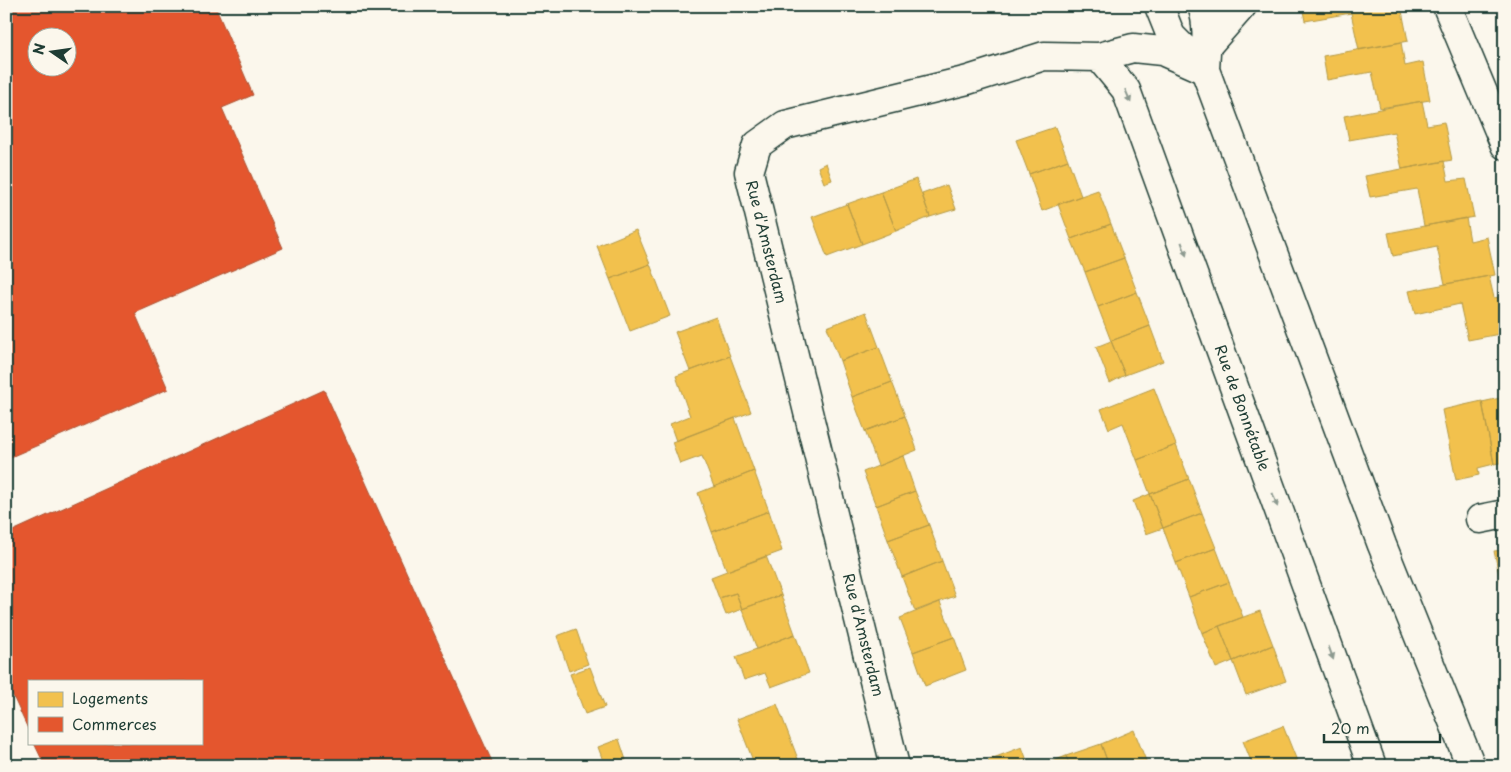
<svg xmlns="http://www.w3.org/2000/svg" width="1511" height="772" viewBox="0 0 1511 772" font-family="'Playpen Sans',sans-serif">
	<rect width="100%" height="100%" fill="#fbf7ec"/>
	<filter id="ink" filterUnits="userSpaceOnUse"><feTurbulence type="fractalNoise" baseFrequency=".02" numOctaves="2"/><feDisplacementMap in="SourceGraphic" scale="10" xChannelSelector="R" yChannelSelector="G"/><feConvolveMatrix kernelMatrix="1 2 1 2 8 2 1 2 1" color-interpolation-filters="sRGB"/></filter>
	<g filter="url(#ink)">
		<path fill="#f2c14e" stroke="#b39946" d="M1302,6H1401L1408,41L1359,50L1351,13L1305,21Z
			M1401,42L1405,66L1423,62L1430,100L1380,108L1372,72L1327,80L1323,56Z
			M1422,101L1427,125L1444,122L1452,160L1402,169L1394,132L1349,140L1344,116Z
			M1055,127L1068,160L1029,174L1016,140Z
			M1068,160L1081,196L1042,211L1029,174Z
			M1444,161L1448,181L1466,179L1474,217L1424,226L1417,189L1370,197L1365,176Z
			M826,163L832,180L824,183L818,167Z
			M916,179L930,217L896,231L881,192Z
			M947,185L956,209L930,217L922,194Z
			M1098,190L1111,224L1071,239L1058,204Z
			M881,192L896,231L862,244L847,204Z
			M847,204L862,244L827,257L812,217Z
			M1466,218L1470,241L1487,237L1495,275L1445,284L1437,247L1393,256L1388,233Z
			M1111,224L1124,258L1085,272L1071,239Z
			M636,230L650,264L610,279L597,246Z
			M1124,258L1137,292L1098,307L1085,272Z
			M650,264L670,316L630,331L610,279Z
			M1489,276L1494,298L1505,296V333L1468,340L1460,304L1415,314L1409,291Z
			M1137,292L1150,326L1111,341L1098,307Z
			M866,312L879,347L840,361L827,327Z
			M716,317L730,356L690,371L675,332Z
			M1150,326L1163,361L1125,375L1111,341Z
			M1111,341L1125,375L1110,383L1096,347Z
			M879,347L892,382L852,397L840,361Z
			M730,356L751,412L676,441L670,424L690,416L676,376Z
			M892,382L905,416L865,431L852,397Z
			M1154,388L1176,445L1137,460L1123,423L1109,429L1101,409Z
			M1505,397V462L1494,464L1482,402Z
			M1482,401L1494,464L1478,468L1479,475L1456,480L1442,410Z
			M905,416L917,450L878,466L865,431Z
			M735,418L754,471L714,487L702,456L680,464L672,442Z
			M1176,445L1189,479L1150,494L1137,460Z
			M903,456L915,491L876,506L863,472Z
			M754,471L769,511L712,532L698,493Z
			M1189,479L1202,513L1163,528L1150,494Z
			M915,491L929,525L888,540L876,506Z
			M1150,494L1163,528L1146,534L1133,501Z
			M769,511L782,551L727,571L712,532Z
			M1202,513L1216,548L1176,563L1163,528Z
			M929,525L942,561L902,577L888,540Z
			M1216,548L1229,582L1189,597L1176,563Z
			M1504,550H1505V602L1494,551Z
			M766,556L781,595L742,609L736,593L719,598L711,577Z
			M942,561L955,596L915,611L902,577Z
			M1229,582L1243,617L1202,633L1189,597Z
			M736,593L742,609L726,615L719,598Z
			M781,595L795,634L757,649L742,609Z
			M940,602L954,637L913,652L900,618Z
			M1260,611L1273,645L1233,661L1219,626Z
			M1219,626L1233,661L1216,668L1202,633Z
			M576,629L588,664L569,671L557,636Z
			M795,634L809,673L771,687L765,673L744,680L736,657Z
			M954,637L966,670L925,686L913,652Z
			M1273,645L1286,681L1246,695L1233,661Z
			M590,667L605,707L585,714L570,674Z
			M777,704L798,759L781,766H755L737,719Z
			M1283,726L1297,761L1283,766H1253L1243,741Z
			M1134,730L1148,766H1109L1101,744Z
			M619,739L626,760L605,766L598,747Z
			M1101,744L1109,766H1070L1066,756Z
			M1022,747L1029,766H990L988,760Z
			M1066,756L1070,766H1041Z"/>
		<path fill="#e4572e" stroke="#a94f30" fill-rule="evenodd" d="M6,6H215L253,95L222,108L283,248L135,313L168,389L6,459ZM38,38H68V68H38Z
			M324,390L494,766H45L34,743H201V681H29V731L6,681V534Z"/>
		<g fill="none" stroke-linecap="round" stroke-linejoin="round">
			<g stroke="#1f3d34" stroke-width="31">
				<path id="minor" d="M1447,6L1505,145
					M1206,47L1242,6
					M1099,57L1126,90L1372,766
					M1480,519L1505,514
					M895,766L749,172L757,145L785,125L968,80L1044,56L1099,57L1133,48L1162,51L1205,70"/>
			</g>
			<g stroke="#1f3d34" stroke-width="31">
				<path id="major" d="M1159,6L1171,36L1205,70
					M1202,6C1209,25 1206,50 1205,70L1382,545L1471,766"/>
			</g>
			<use href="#minor" stroke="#fbf7ec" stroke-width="28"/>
			<use href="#major" stroke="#fbf7ec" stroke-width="28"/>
		</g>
		<defs><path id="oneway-solid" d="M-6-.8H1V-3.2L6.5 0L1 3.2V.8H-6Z" transform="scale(1.25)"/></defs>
		<g fill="#8d9a90">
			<use href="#oneway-solid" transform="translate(1128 96) rotate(67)"/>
			<use href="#oneway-solid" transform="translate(1184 249) rotate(70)"/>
			<use href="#oneway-solid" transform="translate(1275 500) rotate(70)"/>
			<use href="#oneway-solid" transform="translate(1331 653) rotate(70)"/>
		</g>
	</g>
	<g text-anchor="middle" stroke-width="5" stroke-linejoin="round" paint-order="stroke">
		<g font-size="15" fill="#1f3d34" stroke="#fbf7ec">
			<text transform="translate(766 242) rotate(76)" y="5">Rue d'Amsterdam</text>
			<text transform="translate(1242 408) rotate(70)" y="5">Rue de Bonnétable</text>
			<text transform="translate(863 635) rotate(76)" y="5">Rue d'Amsterdam</text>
		</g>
	</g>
	<rect width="1511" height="772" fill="none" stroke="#fbf7ec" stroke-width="25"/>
	<rect x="12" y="12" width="1486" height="747" fill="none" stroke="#1f3d34" stroke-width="2" filter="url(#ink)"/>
	<rect x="28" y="680" width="175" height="65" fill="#fbf7ec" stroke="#a3ada2"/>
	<rect x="38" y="692" width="25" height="15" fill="#f2c14e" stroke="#a3ada2"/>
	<text x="72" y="704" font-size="15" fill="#1f3d34">Logements</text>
	<rect x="38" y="717" width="25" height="15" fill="#e4572e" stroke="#a3ada2"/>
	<text x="72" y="730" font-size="15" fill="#1f3d34">Commerces</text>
	<g transform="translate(52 52) rotate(283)"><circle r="24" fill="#fbf7ec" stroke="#a3ada2"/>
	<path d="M0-4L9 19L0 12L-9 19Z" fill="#1f3d34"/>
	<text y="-8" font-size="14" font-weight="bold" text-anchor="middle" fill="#1f3d34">N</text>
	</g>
	<path d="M1324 734v8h116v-8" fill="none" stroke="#1f3d34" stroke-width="2.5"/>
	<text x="1331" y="734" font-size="15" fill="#1f3d34" stroke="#fbf7ec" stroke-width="4" paint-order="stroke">20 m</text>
</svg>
